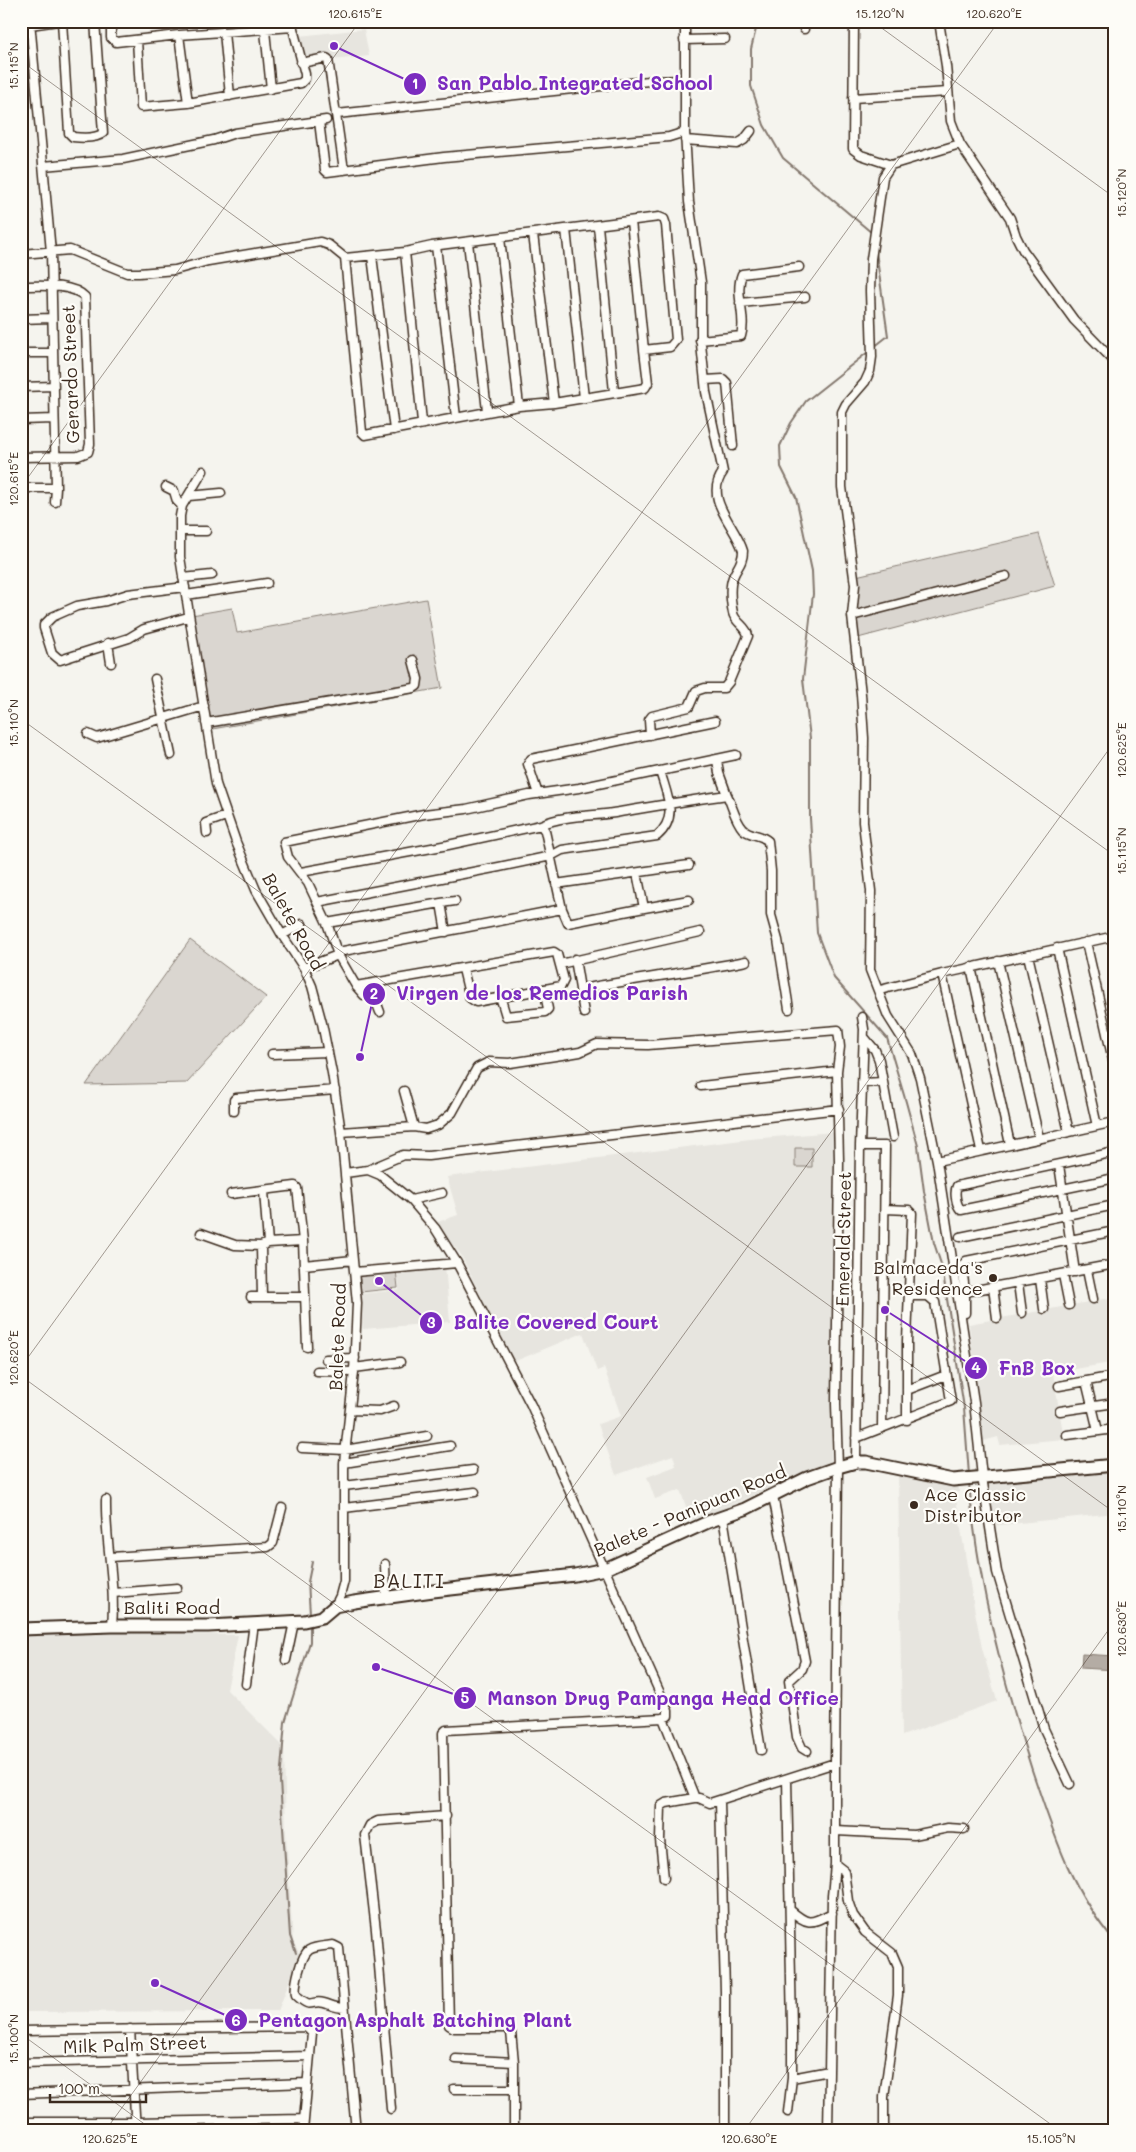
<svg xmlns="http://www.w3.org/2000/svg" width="1136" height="2152" viewBox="0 0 1136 2152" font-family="Mali,sans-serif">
	<rect width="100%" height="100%" fill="#f5f4ee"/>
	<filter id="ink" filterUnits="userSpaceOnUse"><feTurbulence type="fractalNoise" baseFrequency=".02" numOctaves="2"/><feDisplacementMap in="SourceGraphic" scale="10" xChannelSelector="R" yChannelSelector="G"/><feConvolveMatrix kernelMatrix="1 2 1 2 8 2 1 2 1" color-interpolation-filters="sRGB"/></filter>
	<g filter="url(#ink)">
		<path fill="#e7e5df" d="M364,29L369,56L304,63L299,36Z
			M834,1132L831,1461L717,1511L691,1520L680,1490L655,1499L647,1477L676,1466L673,1455L616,1475L598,1424L621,1416L604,1368L597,1371L583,1333L513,1362L461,1255L435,1223L458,1215L447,1177L750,1139Z
			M445,1265L450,1322L363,1329L359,1294L399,1290L397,1269Z
			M1115,1297V1362L1053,1373L1064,1439L1000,1445L998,1437L983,1441L969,1324Z
			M1115,1468V1513L991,1526L985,1480Z
			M898,1474L959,1485V1492L955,1493L972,1596L982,1648L997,1701L902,1736Z
			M21,1633H129L238,1635L227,1690L284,1747L286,1832L293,1942L300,1954L278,2011L21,2012Z"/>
		<path fill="#dad6d0" stroke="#8a8077" d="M1039,534L1055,586L858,638L856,576Z
			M426,599L442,688L207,730L186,616L232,608L237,633Z
			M190,940L266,997L187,1083L86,1085Z
			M795,1148H812V1167H795Z
			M396,1270L398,1288L361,1292L359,1273Z"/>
		<path fill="#b4aca4" stroke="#84786e" d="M1082,1654L1115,1656V1670L1081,1668Z"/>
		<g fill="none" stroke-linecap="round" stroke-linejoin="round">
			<path stroke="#84786e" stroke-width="2" d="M758,21L751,49V86L764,125L783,158L872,233
				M874,347L888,336L876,252
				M868,352L806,401L791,423L780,446L781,467L796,497L812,571L813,594L803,679L810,738V818L817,933L834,978L887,1038L906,1102L918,1146L924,1191L934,1243L942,1267L964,1408L969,1475
				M969,1482C977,1581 1002,1676 1032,1770C1053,1832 1071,1891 1115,1942
				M310,1614L308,1582L312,1562
				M296,1953L290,1936L280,1781L285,1722L310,1642V1624"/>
			<g stroke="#3b2a1e" stroke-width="11">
				<path id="minor" d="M62,21L69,133L73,137C82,138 96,139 103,133L95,21
					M111,21V38L116,42L179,35L293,27
					M264,21L271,89
					M804,21V29
					M854,21L853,149L861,155L891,165
					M939,21L946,66L951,121L960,144L1010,218L1016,236L1023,250L1074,320L1115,362
					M30,25L58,21
					M224,32L230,96
					M179,35L188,103
					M137,40L141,107L188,103L301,83L305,79V74L291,21
					M684,40L725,39
					M301,63L326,58L328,59L344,170
					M853,98L948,92
					M337,114L649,81L686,80
					M319,121L325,170L327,172L444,157L669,137L685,132
					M685,140L737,144L744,140L751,131
					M960,144L891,165L883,177L871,259L870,291L872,357L870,371L865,382L846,404L842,412V487L855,585L852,616L861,694L864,738L863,822L871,891L870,970L888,1016L912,1054L920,1078L937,1161L974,1402L982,1477L997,1572L1044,1729L1070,1784
					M43,166L123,159L214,140L235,133L326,120
					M631,221L644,350
					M598,226L614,392
					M566,229L584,398
					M533,234L554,403
					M500,238L519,406
					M468,242L487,411
					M436,246L456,417
					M405,252L422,422
					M21,254L70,250L127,273H139L175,270L208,261L320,242L329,245L345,258L362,432L365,435L519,406L554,403L645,388L648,383L644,350L670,347L676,340L666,225L664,219L659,217L432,246L405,252L345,258
					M372,256L394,430
					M21,286C38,286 72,283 85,297L90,444L88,452L78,456L21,457
					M740,303L805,297
					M21,319L51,318
					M700,340L741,336C747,316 734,294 742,274L799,267
					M21,353H53
					M705,380L723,379L727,383L733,446
					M21,387L54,386
					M21,420L54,419
					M203,471L182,506L180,516V557L216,784L236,842L256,890L282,935L304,968L312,986L322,1023L332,1073L341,1132L357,1303L354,1372L344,1463V1581L340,1596L335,1606
					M166,487L174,491L177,501L182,506
					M21,488H56L51,252L30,21
					M189,496L221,493
					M55,502L56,488
					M180,531H206
					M183,578L212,575
					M185,587L128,594L106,601L77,606L52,617L44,625V628L52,653L60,660L129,638L144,629L188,617
					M186,595L267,583
					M852,616L1006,576
					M108,643L111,663
					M155,679L171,755
					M206,723L414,688L417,686L418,679L413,660
					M88,734L97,738L204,706
					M650,735L649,720L652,716L689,707L696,691L705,688H724L729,682L748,636C747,626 735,623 733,613C731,603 729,587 733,577C737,567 743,563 743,551C736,526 703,499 723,472L706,392L701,344V282L689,202L685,132V21
					M717,760L719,773L727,795
					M538,794L528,764L531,759L715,721
					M541,825C566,814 594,817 620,812C656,806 691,800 727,795C732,805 735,820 743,829C750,836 761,834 768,841L771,871V915L778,940L789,1009
					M207,833L206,823L226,816
					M301,872L448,845L541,825L545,831L562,909L568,923L644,908L637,873
					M556,884L689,865
					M317,902L499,867L551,856L562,850L657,836C679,817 667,796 660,771
					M441,903L455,901
					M644,908L689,900
					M327,923L441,903L446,932
					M282,935L302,924
					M1086,942L1115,1069
					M1057,948L1097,1126
					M338,952L562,909
					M1028,955L1069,1132
					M575,959L584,1013
					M998,961L1039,1138
					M560,964L700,932
					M971,967L1010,1144
					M304,968L338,955
					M942,974L981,1150
					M356,986L554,952L557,954L564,980L561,986L476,1002L470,998L463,969
					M580,989C636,979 691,972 746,961
					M880,990L942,974L1115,936
					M500,996L506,1016L545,1012L548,1009L544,989
					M380,1012L375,999L364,995L356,986L338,955L327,923L308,883L288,857L284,842L424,814L466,809L529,795L579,788L736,755
					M864,1037L875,1050L879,1060L893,1137
					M272,1054L328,1052
					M862,1083L883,1082
					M701,1086L837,1071
					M404,1091L414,1127
					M234,1111V1100L236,1098L335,1090
					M341,1132L414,1127L426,1129L438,1125L452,1113L477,1068L489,1062L510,1063L568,1054L580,1052L597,1044L648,1045L838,1030L840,1047L837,1071L839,1161L836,1404L838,1467L835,1763L710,1803L699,1798H695L663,1718
					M860,1146H885L882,1428
					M1115,1152L957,1186C954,1192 956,1205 961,1210L1115,1178
					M937,1161L1115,1122
					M1059,1165L1075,1272
					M368,1170L380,1175L411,1200L435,1228L457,1263L531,1405L668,1711V1716L663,1718L446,1730L443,1733L449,2025L454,2028H506L511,2032L514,2062V2131
					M345,1173L368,1170L403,1155L428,1156L839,1109
					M264,1191L268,1243
					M231,1194L295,1186L297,1188L303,1241L307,1347
					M411,1200L442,1193
					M885,1209L909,1210L912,1213L907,1341V1420
					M201,1233L235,1245L261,1246
					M960,1237L1115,1205
					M304,1265L353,1260
					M1113,1265L1115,1279
					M1087,1270L1093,1299
					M355,1272L457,1263
					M1063,1275L1069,1305
					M1040,1279L1044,1309
					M1018,1283L1022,1313
					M993,1287L997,1318
					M965,1292L1115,1264
					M251,1297H304
					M262,1297L261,1246L268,1243L303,1241
					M965,1313V1292L962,1266L966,1261L1115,1231
					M326,1359L355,1358
					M354,1368L400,1362
					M317,1371L354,1372
					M1086,1381L1098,1431
					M1059,1386L1115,1376
					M907,1390L946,1375
					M350,1410L380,1411L394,1406
					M1060,1411L1115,1403
					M1067,1435L1115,1429
					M856,1438L951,1401L935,1302L928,1296H909
					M302,1448L345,1450L427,1436
					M856,1462L860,1146L864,1029L862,1017
					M344,1463L450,1446
					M344,1486L473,1470
					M773,1496L805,1661L802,1669L789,1681L797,1737L802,1748L807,1751
					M106,1500C105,1542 116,1583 112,1626
					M344,1508L475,1492
					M723,1517L761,1750
					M111,1557L268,1547L273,1543L282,1508
					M385,1564L386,1597
					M113,1593L177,1588
					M286,1660L294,1622
					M246,1684L254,1623
					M835,1763V1864L844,1871L848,1901L853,1915L865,1932L892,1953L898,1967V1995L884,2097V2131
					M787,1779L792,2029V2078L788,2112
					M720,1801L725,1992V2131
					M836,1831L914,1835L948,1828L964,1829
					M664,1878L660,1840L661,1806L666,1803L695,1798
					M790,1910C809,1926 810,1924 832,1913
					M344,2008C336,2008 331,2005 324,2003C310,1999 313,2011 296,1995C294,1985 301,1956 309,1950C315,1946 326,1946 333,1945L339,1948L356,2131
					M130,2029L136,2131
					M21,2031L306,2027L312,2033L303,2131
					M456,2059L514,2062
					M21,2063L310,2056
					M792,2078L829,2071
					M454,2089H514
					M21,2094L306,2083
					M391,2109L376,1930L365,1835L370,1825L378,1821L446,1816
					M21,2122H137L304,2119
					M828,2131L832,1896L835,1864"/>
			</g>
			<g stroke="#3b2a1e" stroke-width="15">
				<path id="secondary" d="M21,1629L112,1626H208L304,1621L322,1617L335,1606L354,1602L433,1591L575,1575L605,1569L708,1522L745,1509L807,1478L838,1467L856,1462H866L953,1480L1115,1465"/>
			</g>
			<use href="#minor" stroke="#fdfcf7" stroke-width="8"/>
			<use href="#secondary" stroke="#fdfcf7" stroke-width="11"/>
		</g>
	</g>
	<path fill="none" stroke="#3b2a1e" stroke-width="1" stroke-opacity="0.45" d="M872,21L1115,198M21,61L1115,856M21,487L360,21M21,719L1115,1513M21,1367L999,21M21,1376L1060,2131M21,2034L154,2131M105,2131L1115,741M744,2131L1115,1621"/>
	<g fill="#3b2a1e" stroke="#fdfcf7" stroke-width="2">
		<circle cx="993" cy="1278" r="5"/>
		<circle cx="914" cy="1505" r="5"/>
	</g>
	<g text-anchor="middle" stroke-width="4.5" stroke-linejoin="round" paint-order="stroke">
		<g font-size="18" fill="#3b2a1e" stroke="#fdfcf7">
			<text transform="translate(71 374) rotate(-92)" y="6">Gerardo Street</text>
			<text transform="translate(293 922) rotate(61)" y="6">Balete Road</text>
			<text transform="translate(844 1239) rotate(-89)" y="6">Emerald Street</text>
			<text transform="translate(338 1337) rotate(-88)" y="6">Balete Road</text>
			<text transform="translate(690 1511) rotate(-23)" y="6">Balete - Panipuan Road</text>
			<text x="172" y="1614">Baliti Road</text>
			<text transform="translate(135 2045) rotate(-2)" y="6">Milk Palm Street</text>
		</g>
		<g font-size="18" fill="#3b2a1e" stroke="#fdfcf7" text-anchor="end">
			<text x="983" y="1274">Balmaceda's<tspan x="983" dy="21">Residence</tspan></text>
			<text x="924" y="1501" text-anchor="start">Ace Classic<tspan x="924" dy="21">Distributor</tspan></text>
		</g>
		<g font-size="20" letter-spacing="1" fill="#3b2a1e" stroke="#fdfcf7">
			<text x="409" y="1588">BALITI</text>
		</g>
	</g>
	<path fill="none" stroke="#7b2cbf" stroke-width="2" d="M334 46L415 84M360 1057L374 994M379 1281L431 1323M885 1310L976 1368M376 1667L465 1698M155 1983L236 2020"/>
	<g fill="#7b2cbf" stroke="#fdfcf7" stroke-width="2">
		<circle cx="334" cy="46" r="5"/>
		<circle cx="360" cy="1057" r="5"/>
		<circle cx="379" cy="1281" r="5"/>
		<circle cx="885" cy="1310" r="5"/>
		<circle cx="376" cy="1667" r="5"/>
		<circle cx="155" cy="1983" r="5"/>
		<circle cx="415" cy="84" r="12"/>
		<circle cx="374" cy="994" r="12"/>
		<circle cx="431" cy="1323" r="12"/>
		<circle cx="976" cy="1368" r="12"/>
		<circle cx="465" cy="1698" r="12"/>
		<circle cx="236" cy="2020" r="12"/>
	</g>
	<g font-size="15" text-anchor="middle" font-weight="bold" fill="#fff">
		<text x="415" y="89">1</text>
		<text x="374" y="999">2</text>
		<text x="431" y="1328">3</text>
		<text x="976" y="1373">4</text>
		<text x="465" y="1703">5</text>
		<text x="236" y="2026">6</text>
	</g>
	<g font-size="19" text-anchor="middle" font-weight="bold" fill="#7b2cbf" stroke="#fdfcf7" stroke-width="4.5" stroke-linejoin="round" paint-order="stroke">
		<text x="575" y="90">San Pablo Integrated School</text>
		<text x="542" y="1000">Virgen de los Remedios Parish</text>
		<text x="556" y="1329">Balite Covered Court</text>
		<text x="1037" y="1375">FnB Box</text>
		<text x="663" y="1705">Manson Drug Pampanga Head Office</text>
		<text x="415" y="2027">Pentagon Asphalt Batching Plant</text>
	</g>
	<rect width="1136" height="2152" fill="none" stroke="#fdfcf7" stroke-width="55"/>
	<path d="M50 2094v8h96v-8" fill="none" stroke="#3b2a1e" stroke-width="2.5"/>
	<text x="58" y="2094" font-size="15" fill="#3b2a1e" stroke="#fdfcf7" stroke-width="4" paint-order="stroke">100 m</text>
	<rect x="28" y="28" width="1080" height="2096" fill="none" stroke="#3b2a1e" stroke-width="2"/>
	<g font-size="12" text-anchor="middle" fill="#3b2a1e">
		<text x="355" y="18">120.615°E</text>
		<text x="880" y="18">15.120°N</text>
		<text x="994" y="18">120.620°E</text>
		<text transform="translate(14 66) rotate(-90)" y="4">15.115°N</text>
		<text transform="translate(1122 193) rotate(-90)" y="4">15.120°N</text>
		<text transform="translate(14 479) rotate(-90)" y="4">120.615°E</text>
		<text transform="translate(14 723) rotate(-90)" y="4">15.110°N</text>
		<text transform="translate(1122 750) rotate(-90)" y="4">120.625°E</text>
		<text transform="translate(1122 851) rotate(-90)" y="4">15.115°N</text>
		<text transform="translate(14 1358) rotate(-90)" y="4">120.620°E</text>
		<text transform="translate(1122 1509) rotate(-90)" y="4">15.110°N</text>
		<text transform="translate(1122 1629) rotate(-90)" y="4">120.630°E</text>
		<text transform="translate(14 2039) rotate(-90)" y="4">15.100°N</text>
		<text x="110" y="2143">120.625°E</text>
		<text x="749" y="2143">120.630°E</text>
		<text x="1051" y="2143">15.105°N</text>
	</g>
</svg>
